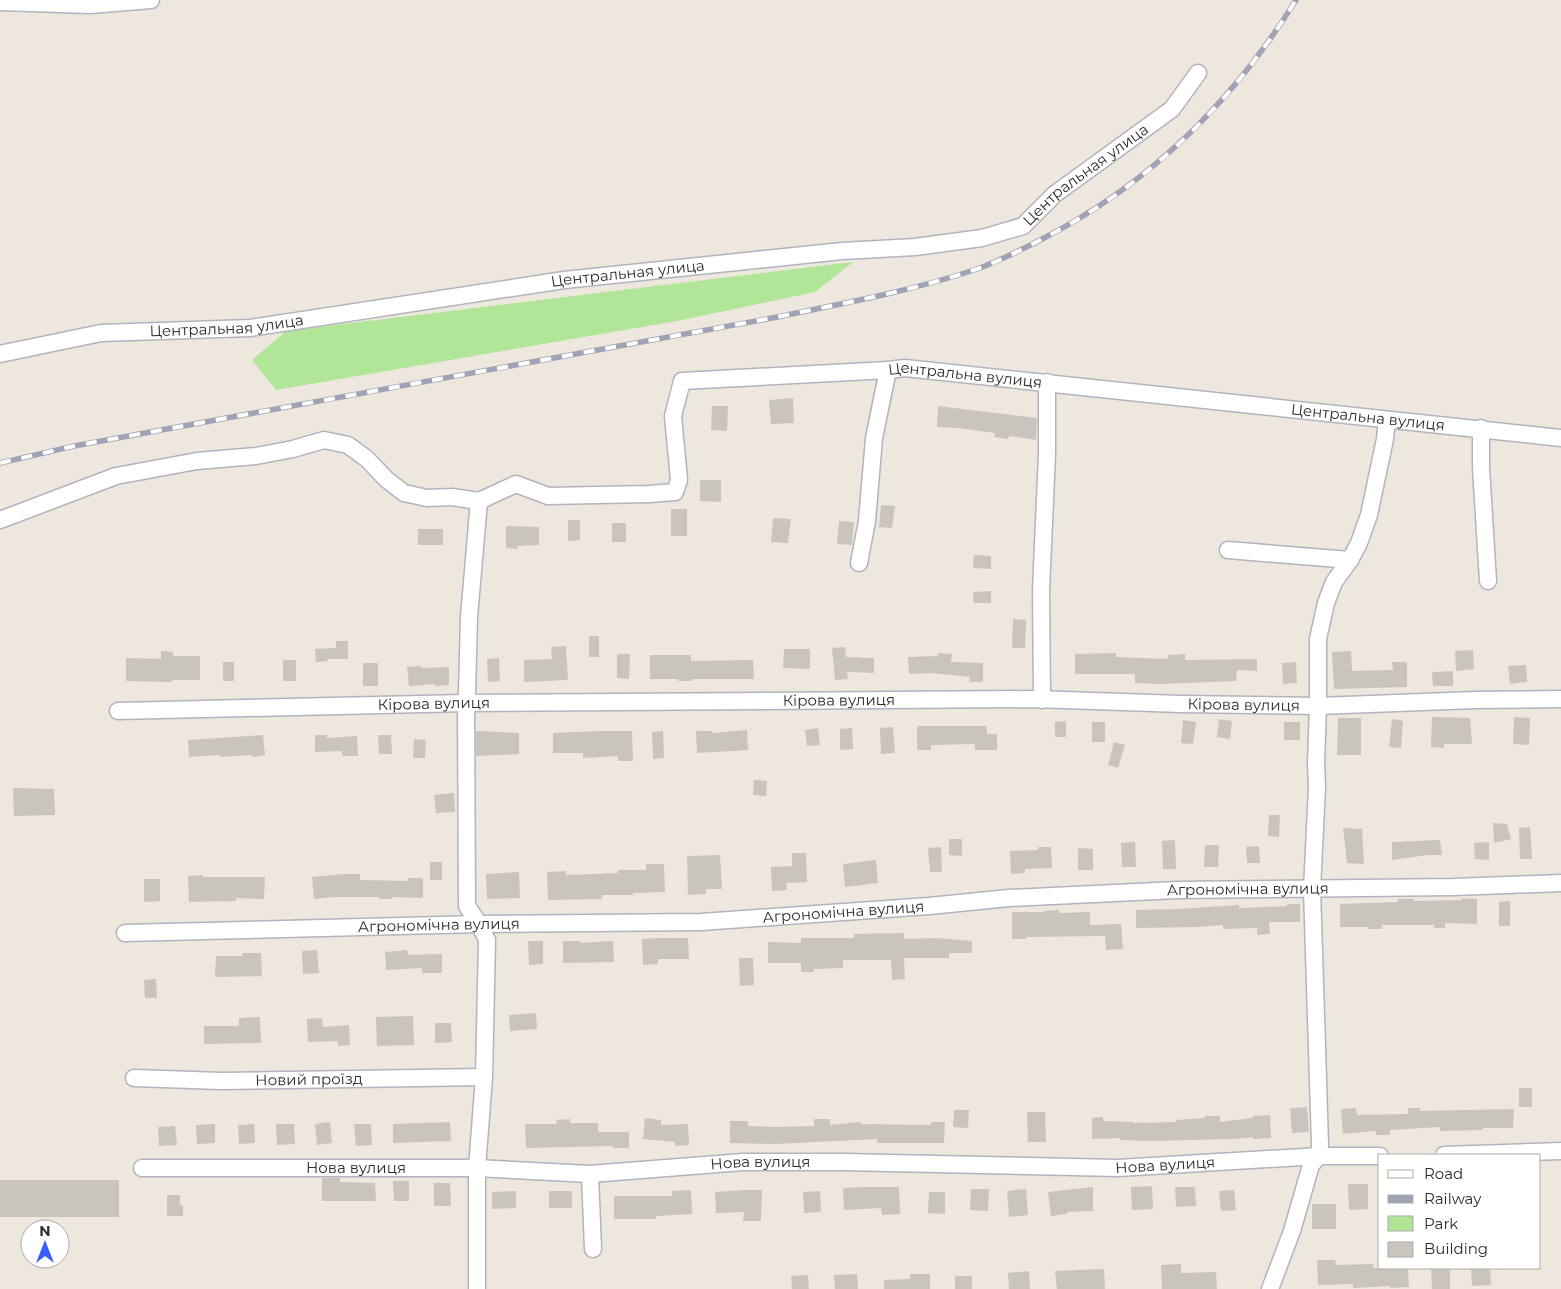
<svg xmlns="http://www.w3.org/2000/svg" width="1561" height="1289" viewBox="0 0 1561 1289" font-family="Montserrat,sans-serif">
	<rect width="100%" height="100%" fill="#eee7dd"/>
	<path fill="#b1e698" d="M853,262L815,292L677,321L276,390L252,360L286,331Z"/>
	<path fill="#c9c4bd" d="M793,398L794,423L771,424L769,400Z
		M712,406H728L727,431L711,430Z
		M938,406L1037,418L1036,440L1009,436L1008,439L994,437L995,433L958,428L937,427Z
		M700,480H721V502L700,501Z
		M881,505L895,506L892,528L879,527Z
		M671,509H687V536H671Z
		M773,518L791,519L788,543L771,542Z
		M568,520H580V540L568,541Z
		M839,521L854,522L852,545L837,544Z
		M612,523H626V542H612Z
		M506,526L539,527V545L518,546V549L506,548Z
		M418,529H443V545H418Z
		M974,555L991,556V569L973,568Z
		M991,591V603H974L973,592Z
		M1013,619L1026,620L1025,648H1012Z
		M589,636H599V657H589Z
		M336,641H348V659H327L328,661L316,662L315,649L336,648Z
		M566,646L568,680L524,682V660L552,659L551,647Z
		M845,647L846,657L874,658V673L847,672L848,679L835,680L832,648Z
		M784,649H810V669L783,668Z
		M1473,650L1474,669L1456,671L1455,651Z
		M161,651L173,652V656H200V680H172V682L126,681V658L161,659Z
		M1351,651L1352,671L1393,670L1392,662H1407V687L1334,689L1332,652Z
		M938,653L952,654L951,662L983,663V682H969L970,677L931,673L909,674L908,657L938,656Z
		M1116,653V657L1168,659V655L1185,654V660L1257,659V671L1237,670L1236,681L1161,684L1135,683V674H1075V654Z
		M617,654H630L629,679L617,678Z
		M650,655H691V661L753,660L754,679H692V681H678V679H650Z
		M499,658L500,681L488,682L487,659Z
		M283,660H296V681H283Z
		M223,662H234V681H223Z
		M1296,662L1297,683L1283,684L1282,663Z
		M363,663H378V686H363Z
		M1526,665L1527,682L1510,684L1508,666Z
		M421,666V668L449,667V685L435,686V684L409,686L407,667Z
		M1453,671V686H1433L1432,672Z
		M1432,717L1470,718L1472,744H1444V748L1431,747Z
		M1514,717L1530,718L1529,745L1513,744Z
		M1338,718H1361V755H1337Z
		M1219,719L1232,721L1230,739L1217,737Z
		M1392,719L1403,721L1401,748L1389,747Z
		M1183,720L1196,722L1193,744L1181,743Z
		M1066,721V737H1055V722Z
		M1092,722H1105V742H1092Z
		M1284,722H1300V740H1284Z
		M917,726H987V734H997V750H975V744L931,745V750H917Z
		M893,727L895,753L881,754L880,728Z
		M818,728L820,745L807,746L805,730Z
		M852,728L853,749L840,750V729Z
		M747,730L748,750L697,753L696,731H712V733Z
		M476,731L519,733V754L476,756Z
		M598,731H632L633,761H618V756L583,758V753H553V733Z
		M663,731L664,758L653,759L652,732Z
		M263,735L265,755L252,757V755L220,757V755L189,757L188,740Z
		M315,735H327V738L357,736L358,756H342V751L315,752Z
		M378,735H391L392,754H379Z
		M414,739L426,740L425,758H413Z
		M1114,742L1125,745L1118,768L1108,765Z
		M754,780L767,781L766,796L753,795Z
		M13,788L54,789L55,815L14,816Z
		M454,793L455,812L436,813L434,795Z
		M1269,815H1280L1279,837L1268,836Z
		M1493,823L1507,824L1511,839L1494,843Z
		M1530,827L1532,859H1520L1519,828Z
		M1343,828L1362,829L1364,864L1347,863Z
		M949,839H962V856L949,855Z
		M1175,840L1176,869H1163L1162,841Z
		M1440,840L1442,855H1427L1392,860V842Z
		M1135,842L1136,867H1122L1121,843Z
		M1489,842V860L1475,859L1474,843Z
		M1205,845H1219L1218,867H1204Z
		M1259,846L1260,863H1247L1246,847Z
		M941,847L942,872H930L928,848Z
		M1038,847H1051L1052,868L1025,869V873L1011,874L1010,851L1038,850Z
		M1078,848L1093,849V870H1078Z
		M792,853H806L807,882L786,883L787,890L772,891L771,867L792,866Z
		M720,855L722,889H706V894L688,895L687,856Z
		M876,860L878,883L845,887L843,864Z
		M430,862H442V880H430Z
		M646,864H664L665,892L633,893V895H602V899L548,900L547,872L566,871V875L618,873V870H646Z
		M519,872L520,898L487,899L486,874Z
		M343,874H360V880L408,881V878H423V898L392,897V899H379V897H333L314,899L312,877Z
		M203,875V877H265L264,899L236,898V901L189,902L188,876Z
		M144,879H160V901L144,902Z
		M1462,898L1477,899V924L1445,923V928H1434V925H1382V929H1368V927H1340V904L1398,902V899H1414V901L1462,900Z
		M1510,901V926H1499V902Z
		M1287,904H1300V922H1269L1270,934L1257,935V928L1223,929V925L1198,927L1136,928V910L1179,909L1239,905V908L1287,906Z
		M1059,910V913L1090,912V925L1121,924L1123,949L1106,950L1105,936L1026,937V939H1012V912H1044V911Z
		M904,933V939L937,938L972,941V953H949V958H904L905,979L892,980L891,960H843V968L814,969V972H801V963H768V942L801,943V938H854V934Z
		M658,938H688L689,959H658V964L643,965L642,939Z
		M528,941H543V964L529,965Z
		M563,941H580V943L613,941L614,962L563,963Z
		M317,950L319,973L303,974L302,951Z
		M407,950L408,955L442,954V973H422V968L386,970L385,952Z
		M242,953H261L262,976L215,977L216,956H242Z
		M739,958H753L754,985L740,986Z
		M156,979L157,998H145L144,980Z
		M536,1013L537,1029L510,1031L509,1015Z
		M413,1016L414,1045L377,1046L376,1017Z
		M260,1017L261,1043L204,1044V1026H239V1018Z
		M322,1018L323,1027L349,1025L350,1045L338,1046V1041L308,1042L307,1019Z
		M435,1023H451L452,1042L435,1043Z
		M1519,1088H1532V1107H1519Z
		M1307,1107L1309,1132L1292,1133L1290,1108Z
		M1356,1108L1357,1115L1408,1114V1108H1420V1111L1514,1109L1513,1128H1483V1130L1440,1131V1127L1390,1130V1135H1376V1131L1343,1134L1341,1109Z
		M954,1110H969L968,1128L953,1127Z
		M1027,1112H1045L1046,1142H1028Z
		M1270,1115L1271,1138L1253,1139V1137L1235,1139L1149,1141L1120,1140V1138L1092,1139V1118L1103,1117V1121L1133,1122V1123L1176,1122V1120L1205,1118V1116H1220V1122L1253,1118V1116Z
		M645,1118L661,1120V1125L688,1124L689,1145L675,1146V1142L643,1139Z
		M570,1119V1123H598V1132H629V1148H613V1146L526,1148L525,1124H557L556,1120Z
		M814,1119H830V1125L861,1122V1124L931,1125V1122H945L944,1143H877V1139L775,1144L730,1143V1121H748V1126L775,1127L814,1126Z
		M330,1122L332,1143L317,1145L315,1124Z
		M450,1122L451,1141L393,1143V1124Z
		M215,1124V1143L197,1144L196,1125Z
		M254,1124L255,1143L239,1144L238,1125Z
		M276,1124H294L295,1144L277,1145Z
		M354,1124H371L372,1145L356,1146Z
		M175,1126L177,1145L159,1146L158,1127Z
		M322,1178H340V1182L375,1183L376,1201H322Z
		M0,1180H119V1217H0Z
		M393,1181H409V1201H394Z
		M434,1183H450L451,1206H434Z
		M1348,1184H1368V1209L1349,1210Z
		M1152,1186L1153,1209L1132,1210L1131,1187Z
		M861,1187H899L900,1214L882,1215L881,1208L844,1210L843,1188Z
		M1093,1187V1211L1067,1212V1214L1051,1216L1048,1192Z
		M1175,1187H1195L1196,1206L1176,1207Z
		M971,1189H989L988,1211L970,1210Z
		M1026,1189L1028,1215L1009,1217L1007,1191Z
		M691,1190L692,1214L656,1216V1219H614V1196H672V1191Z
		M744,1190H762L761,1221H743L744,1212L716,1213L715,1192Z
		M1234,1190L1236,1210L1221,1211L1219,1191Z
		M516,1191V1208L492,1209V1192Z
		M549,1191H572V1208H549Z
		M820,1191L821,1212L804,1213L803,1192Z
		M929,1192H945V1214L928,1213Z
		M167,1195H180V1205H183V1216H167Z
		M1312,1204H1336V1229H1312Z
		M1317,1260H1335L1336,1265L1373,1264V1268H1408L1409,1287L1390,1288V1286L1353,1288V1284L1318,1285Z
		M1181,1264V1273L1216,1272L1217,1289H1162L1161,1265Z
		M1431,1268H1450V1289H1432Z
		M1471,1268H1490L1491,1285L1472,1286Z
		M1104,1269L1105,1289H1057L1055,1271Z
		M1029,1271L1030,1289H1009L1008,1273Z
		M857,1274L858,1289H835L834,1275Z
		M910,1274H930V1289H884V1280L910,1279Z
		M808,1275L809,1289H792L791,1276Z
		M955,1276H972V1289H955Z"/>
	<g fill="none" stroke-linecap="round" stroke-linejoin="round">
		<g stroke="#b1b4c0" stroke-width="19">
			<g id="minor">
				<path d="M0,2L90,5L151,0"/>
				<path id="s1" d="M0,354L101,333L250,328L564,280L842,251L915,247L982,238L1023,226L1055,194L1172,109L1198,73"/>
				<path d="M1481,428V468L1488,581"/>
				<path id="s2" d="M479,501L516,484L548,496L649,494L675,492L679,480L673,416L682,381L888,370L905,368L1561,438"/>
				<path d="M0,520L116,476L197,461L256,456L293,449L324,440L348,445L367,459L386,479L404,493L427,498L452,497L479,501"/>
				<path d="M1228,550L1350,560"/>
				<path d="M859,563L867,521L874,438L888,370"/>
				<path d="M1042,700L1041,590L1047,454V382"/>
				<path id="s3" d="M118,711L466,703L1035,699L1181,704L1318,706L1475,700L1561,699"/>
				<path id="s4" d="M125,933L479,924L701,922L929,906L1009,898L1177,890L1454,887L1561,883"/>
				<path id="s5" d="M134,1078L221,1081L484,1077"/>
				<path d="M1444,1155L1561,1151"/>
				<path id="s6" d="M142,1168H477L590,1174L743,1162H843L1118,1168L1319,1156H1380"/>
				<path d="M590,1174L593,1249"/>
				<path d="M477,1289V1168L484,1077L487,940L479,924L467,906L466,703L467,693L469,617L479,501"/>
				<path d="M1270,1289L1292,1231L1311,1165L1319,1156L1320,1144L1312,889L1317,787L1316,763L1318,706V639L1326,603L1334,582L1350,560L1359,543L1369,515L1385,439L1387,420"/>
			</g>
		</g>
		<use href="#minor" stroke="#fff" stroke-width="16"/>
		<g stroke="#a0a3b6" stroke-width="5.5">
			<path id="rail" d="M0,463L74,446L772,318C839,304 907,292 971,271C996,263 1021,250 1044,238C1151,183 1232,103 1296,0"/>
		</g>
		<use href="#rail" stroke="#fff" stroke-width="4" stroke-dasharray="11" stroke-linecap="butt"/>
	</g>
	<g text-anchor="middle" stroke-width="5" stroke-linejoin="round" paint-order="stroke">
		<g font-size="15" fill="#2c2c2c" stroke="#fff">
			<text dy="5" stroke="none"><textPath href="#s1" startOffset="1114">Центральная улица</textPath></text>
			<text dy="5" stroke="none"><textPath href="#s1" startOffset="634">Центральная улица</textPath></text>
			<text dy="5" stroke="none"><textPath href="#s1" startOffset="229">Центральная улица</textPath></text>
			<text dy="5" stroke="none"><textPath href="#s2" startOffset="599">Центральна вулиця</textPath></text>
			<text dy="5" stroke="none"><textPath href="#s2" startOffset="1004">Центральна вулиця</textPath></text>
			<text dy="5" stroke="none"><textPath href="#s3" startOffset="721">Кірова вулиця</textPath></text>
			<text dy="5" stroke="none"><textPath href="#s3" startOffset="316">Кірова вулиця</textPath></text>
			<text dy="5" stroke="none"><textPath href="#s3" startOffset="1126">Кірова вулиця</textPath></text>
			<text dy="5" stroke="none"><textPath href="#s4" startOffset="1124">Агрономічна вулиця</textPath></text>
			<text dy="5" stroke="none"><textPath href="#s4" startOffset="719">Агрономічна вулиця</textPath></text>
			<text dy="5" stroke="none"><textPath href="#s4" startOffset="314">Агрономічна вулиця</textPath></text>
			<text dy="5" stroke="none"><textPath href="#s5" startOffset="175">Новий проїзд</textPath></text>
			<text dy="5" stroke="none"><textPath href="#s6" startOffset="619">Нова вулиця</textPath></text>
			<text dy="5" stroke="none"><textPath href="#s6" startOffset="1024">Нова вулиця</textPath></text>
			<text dy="5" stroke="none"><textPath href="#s6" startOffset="214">Нова вулиця</textPath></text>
		</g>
	</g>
	<rect x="1378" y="1154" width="162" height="115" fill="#ffffff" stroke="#ababab"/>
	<rect x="1388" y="1170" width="25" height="8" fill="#ffffff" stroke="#ababab"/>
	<text x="1424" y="1179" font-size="15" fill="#2c2c2c">Road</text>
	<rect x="1388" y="1195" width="25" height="8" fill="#a0a3b6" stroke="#ababab"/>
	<text x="1424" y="1204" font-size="15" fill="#2c2c2c">Railway</text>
	<rect x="1388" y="1216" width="25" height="15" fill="#b1e698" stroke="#ababab"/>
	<text x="1424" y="1229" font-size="15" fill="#2c2c2c">Park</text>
	<rect x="1388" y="1242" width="25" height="15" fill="#c9c4bd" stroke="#ababab"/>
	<text x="1424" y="1254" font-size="15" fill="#2c2c2c">Building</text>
	<g transform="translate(45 1244)"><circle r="24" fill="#ffffff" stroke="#ababab"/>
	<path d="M0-4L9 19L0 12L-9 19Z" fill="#395bff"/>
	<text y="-8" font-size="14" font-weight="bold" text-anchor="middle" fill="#2c2c2c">N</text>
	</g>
</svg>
